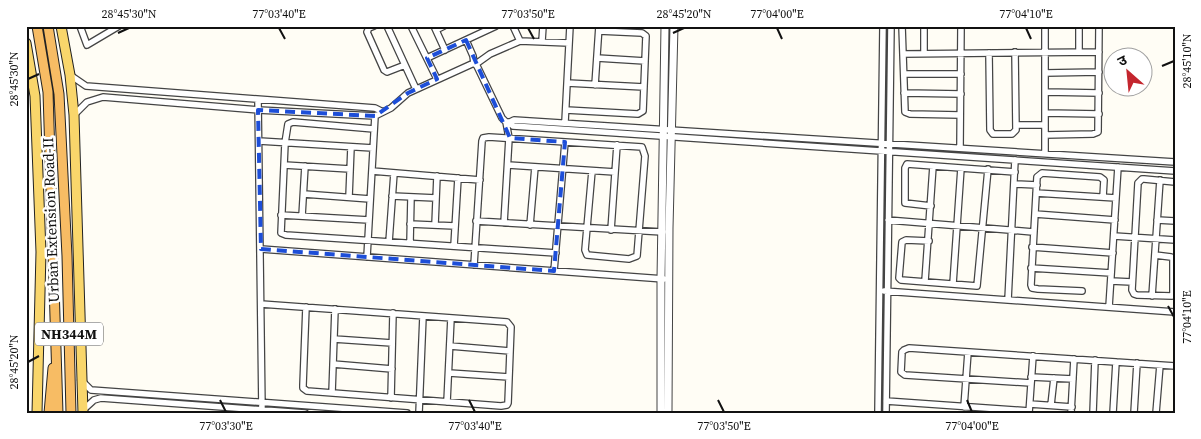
<svg xmlns="http://www.w3.org/2000/svg" width="1201" height="439" viewBox="0 0 1201 439" font-family="'Source Serif 4','Noto Sans Devanagari',serif">
	<rect width="100%" height="100%" fill="#fffdf5"/>
	<g fill="none" stroke-linecap="round" stroke-linejoin="round">
		<g stroke="#444" stroke-width="8">
			<path id="minor" d="M80,26L87,45L119,26
				M374,26L369,28L367,32L384,70L387,72L405,65
				M387,26L416,89
				M411,26L437,79
				M434,26L445,50
				M513,26L520,41
				M902,26L905,112L910,114L960,115
				M924,26V53
				M1045,26V153
				M1079,26V52
				M436,30L444,26
				M466,40L473,56L474,63
				M542,41L543,26
				M989,53L990,130L993,134H1012L1016,130L1015,52
				M903,54L1099,52
				M427,58L496,26
				M597,58L645,61
				M476,64L490,54L520,41L569,43
				M1045,73L1099,72
				M904,74H961
				M70,75L86,86L375,108L383,112L375,116L258,110L103,97L87,102L74,115
				M567,83L644,87
				M595,85L599,26
				M1045,92L1099,93
				M904,93L961,94
				M258,100L262,410
				M566,110L638,114L643,111L646,36L642,33L599,31
				M383,112L391,108L408,93L474,63L477,66L502,118L506,122H510
				M1045,113L1099,114
				M565,122L570,26
				M1016,125H1045
				M374,129L293,122L288,124L285,143L281,233L286,235L556,253
				M1045,135L1093,134L1098,132L1099,26
				M259,141L373,148
				M960,148L961,26
				M1175,162L514,120L510,122L513,126L1175,171
				M284,165L350,169
				M508,165L615,172
				M372,171L480,180
				M1014,184L1037,185
				M1036,193L1116,198
				M304,194L370,199
				M392,196L436,198
				M349,197L351,147
				M931,206L905,203V168L907,164L1015,172
				M1035,214L1115,220
				M281,215L369,220
				M302,216L305,166
				M888,220L1033,232
				M1157,220L1175,221
				M476,221L663,232
				M504,223L509,138L506,122
				M410,224L455,226
				M435,225L437,176
				M530,225L535,167
				M611,230L617,145
				M1114,236L1175,240
				M929,241L906,240L902,242L899,278L901,280L977,286L988,169
				M389,242L394,173
				M410,243L411,197
				M454,246L458,178
				M1032,247L1113,253
				M261,249L664,279
				M1155,255L1171,257L1173,258V294L1172,296L1137,295L1134,294L1132,290L1138,183L1142,179H1144L1175,182
				M367,257L375,116
				M474,265L482,141L483,138L489,137L642,147L645,156L637,256L629,259L587,255L585,250L592,171
				M1031,268L1111,273
				M554,271L565,142
				M925,281L933,166
				M1111,281L1132,282
				M953,284L961,168
				M884,291L1175,312
				M1082,291L1038,289L1032,288L1031,285L1037,177L1042,173L1100,177L1104,180L1103,197
				M1152,296L1160,180
				M1008,300L1015,160
				M261,304L507,322L511,327L508,403L507,405L501,406L307,391L303,388V385L306,307
				M1109,307L1118,167
				M334,339L392,343
				M450,346L510,351
				M333,364L392,369
				M449,373L509,377
				M1031,377L1073,379
				M81,380L91,390L407,413
				M1031,383L905,375L901,372L902,352L904,350L909,348L1175,366
				M332,393L335,309
				M391,398L393,313
				M886,401L1029,411
				M447,402L451,318
				M1030,404L1072,407
				M1051,405L1054,378
				M964,407L968,352
				M83,410L94,400L101,398L305,413
				M419,413L423,316
				M878,413L883,26
				M886,413L891,26
				M1029,413L1033,356
				M1071,413L1074,359
				M1093,413L1095,360
				M1113,413L1116,362
				M1134,413L1137,363
				M1156,413L1160,365"/>
		</g>
		<g stroke="#444" stroke-width="9">
			<path id="tertiary" d="M661,413V279L665,26
				M668,413L669,228L674,26"/>
		</g>
		<g stroke="#222" stroke-width="11">
			<path id="primary" d="M61,26L70,75L74,115L83,413
				M26,43L35,96L41,252L37,413"/>
		</g>
		<g stroke="#222" stroke-width="11">
			<path id="trunk" d="M37,26L48,92L58,413
				M48,26L59,94L67,256L71,413
				M49,413L53,368"/>
		</g>
		<use href="#minor" stroke="#fff" stroke-width="5.5"/>
		<use href="#tertiary" stroke="#fff" stroke-width="7"/>
		<use href="#primary" stroke="#f9d66b" stroke-width="9"/>
		<use href="#trunk" stroke="#f7bc64" stroke-width="9"/>
	</g>
	<path fill="none" stroke="#1d4ed8" stroke-width="4" stroke-dasharray="10 6" stroke-linejoin="round" d="M466,40L510,138L565,142L554,271L261,249L258,110L375,116L408,93L437,79L427,58Z"/>
	<path fill="none" stroke="#111" stroke-width="2" d="M279,28L285,39M528,28L534,39M777,28L782,39M1026,28L1031,39M118,33L129,28M673,33L684,28M1162,66L1174,61M28,79L39,74M1168,306L1174,317M28,362L39,356M220,400L226,412M469,400L475,412M718,400L724,412M967,400L972,412"/>
	<g text-anchor="middle" stroke-width="5" stroke-linejoin="round" paint-order="stroke">
		<rect fill="#fff" stroke="#585858" stroke-width="1" x="35" y="322.5" width="68" height="23" rx="4"/>
		<g font-size="14" font-weight="bold" fill="#111">
			<text x="69" y="339">NH344M</text>
		</g>
		<g font-size="15" fill="#111" stroke="#fff">
			<text transform="translate(51 220) rotate(-92)" y="5">Urban Extension Road-II</text>
		</g>
	</g>
	<rect width="1201" height="439" fill="none" stroke="#ffffff" stroke-width="55"/>
	<g transform="translate(1128 72) rotate(333)"><circle r="24" fill="#ffffff" stroke="#a0a0a0"/>
	<path d="M0-4L9 19L0 12L-9 19Z" fill="#c4262e"/>
	<text y="-8" font-size="14" font-weight="bold" text-anchor="middle" fill="#111111">उ</text>
	</g>
	<rect x="28" y="28" width="1146" height="384" fill="none" stroke="#111" stroke-width="2"/>
	<g font-size="12" text-anchor="middle" fill="#111">
		<text x="129" y="18">28°45'30"N</text>
		<text x="279" y="18">77°03'40"E</text>
		<text x="528" y="18">77°03'50"E</text>
		<text x="684" y="18">28°45'20"N</text>
		<text x="777" y="18">77°04'00"E</text>
		<text x="1026" y="18">77°04'10"E</text>
		<text transform="translate(1187 61) rotate(-90)" y="4">28°45'10"N</text>
		<text transform="translate(14 79) rotate(-90)" y="4">28°45'30"N</text>
		<text transform="translate(1187 317) rotate(-90)" y="4">77°04'10"E</text>
		<text transform="translate(14 362) rotate(-90)" y="4">28°45'20"N</text>
		<text x="226" y="430">77°03'30"E</text>
		<text x="475" y="430">77°03'40"E</text>
		<text x="724" y="430">77°03'50"E</text>
		<text x="972" y="430">77°04'00"E</text>
	</g>
</svg>
